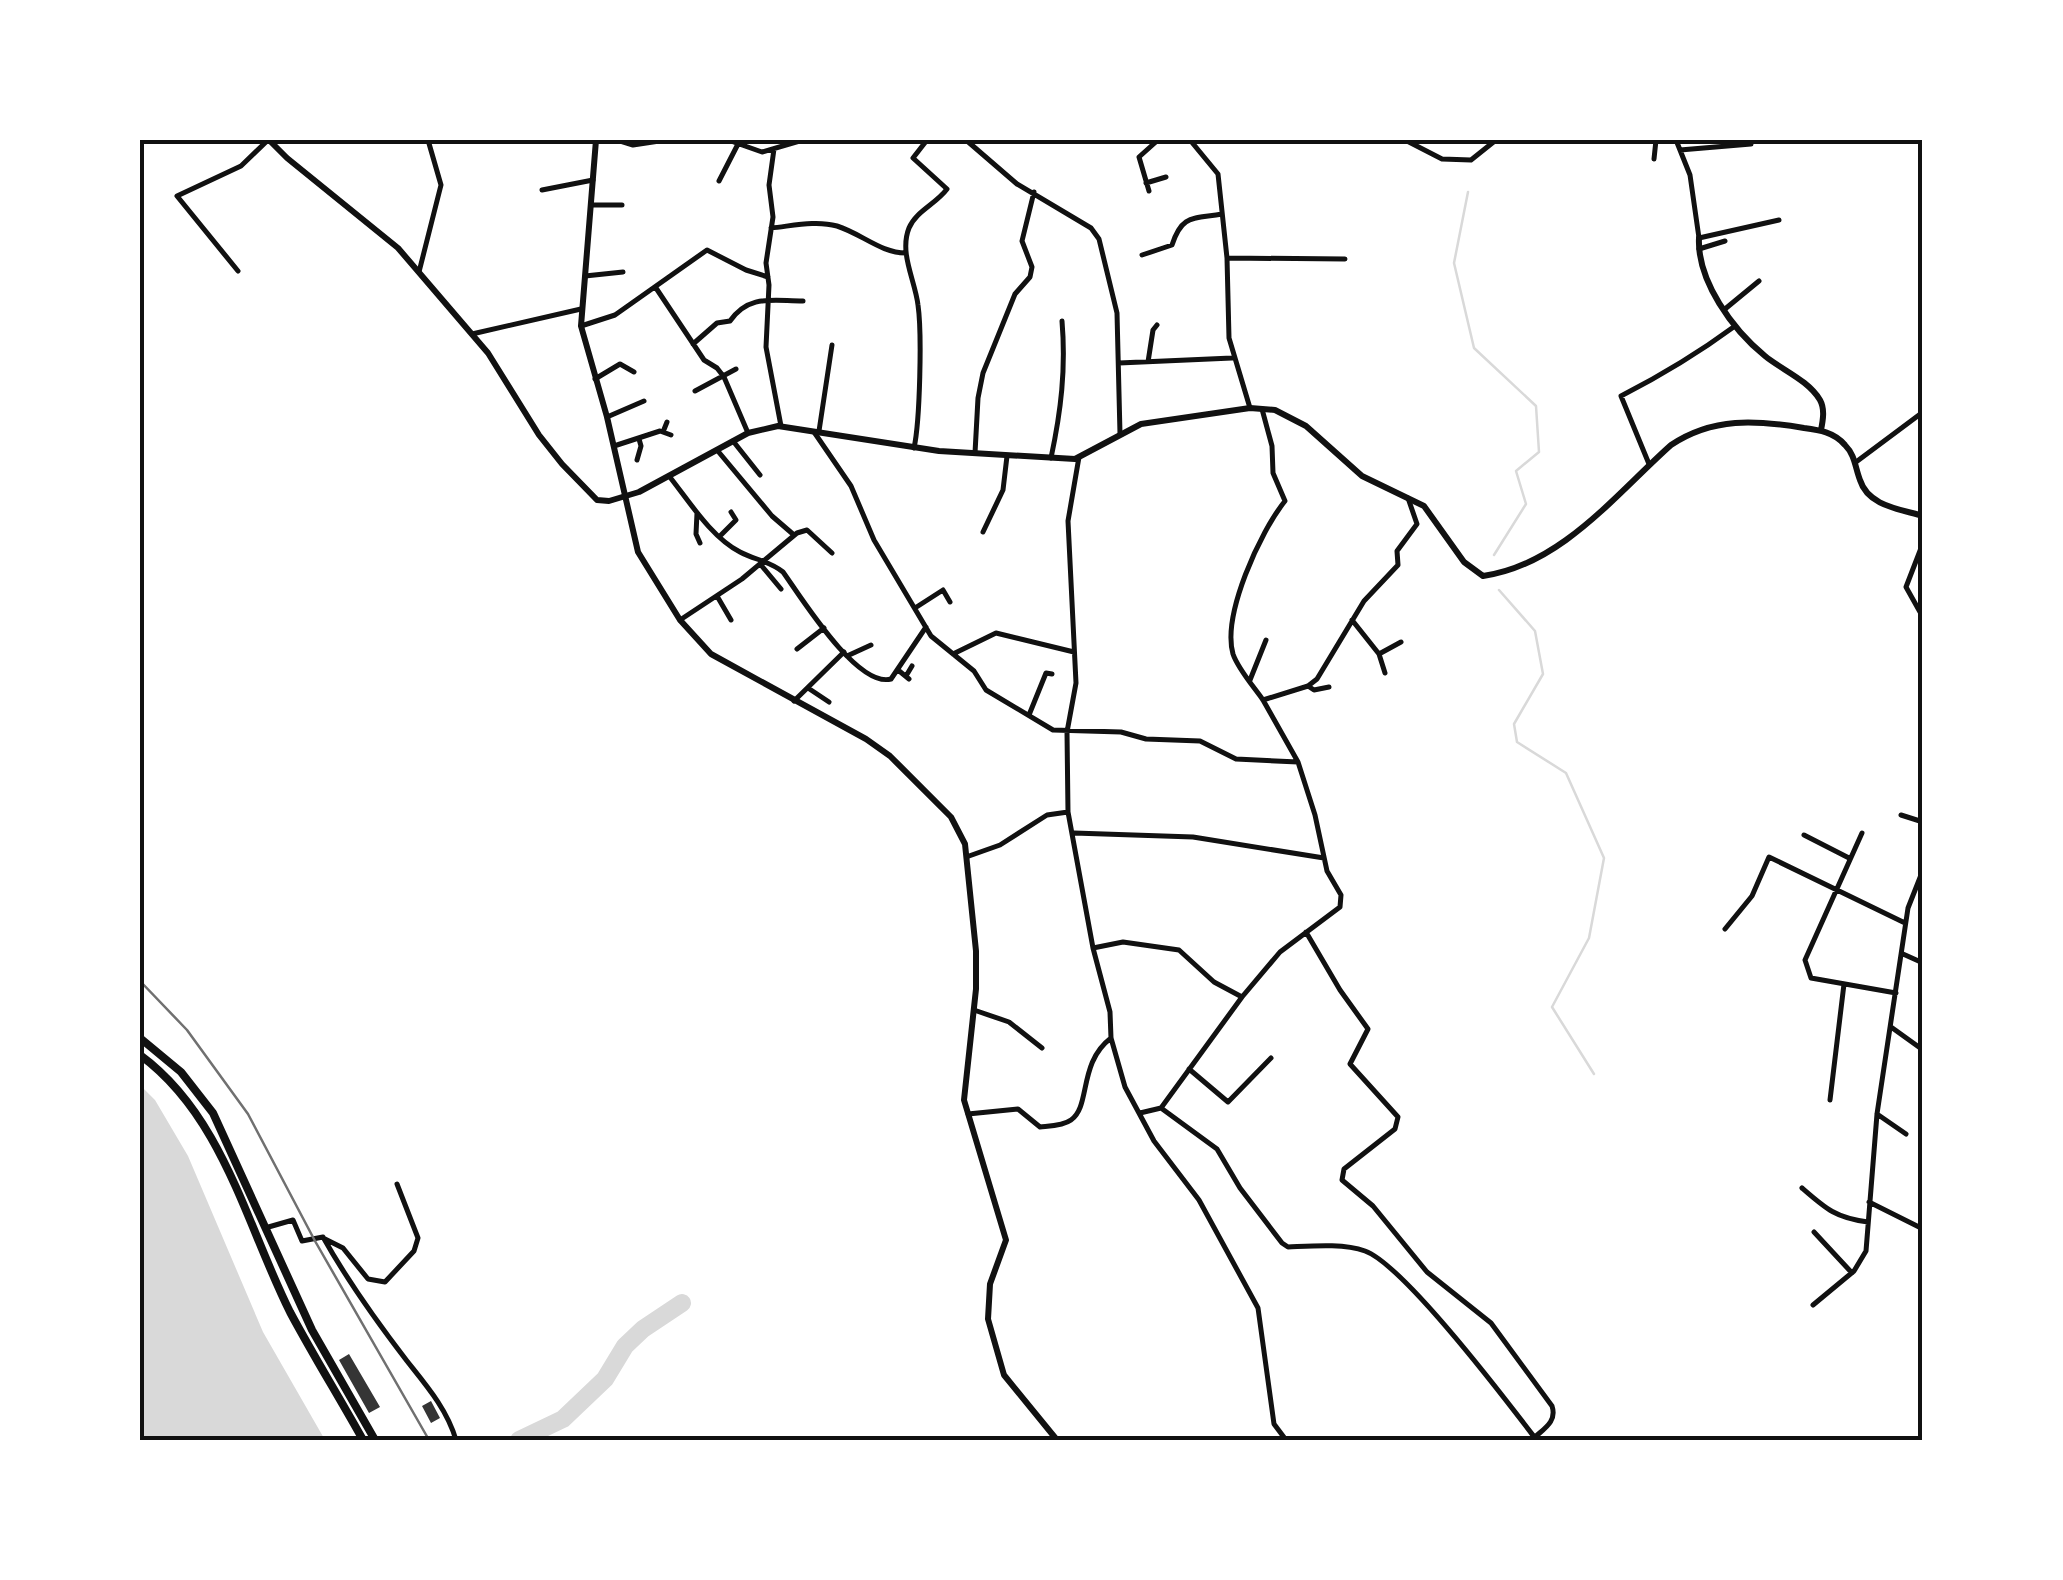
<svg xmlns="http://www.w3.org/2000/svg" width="2063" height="1580" viewBox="0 0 2063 1580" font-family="Cabin,sans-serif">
	<rect width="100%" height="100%" fill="#fff"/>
	<path fill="#d9d9d9" d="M140,1085L155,1100L188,1156L263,1332L325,1440H140Z"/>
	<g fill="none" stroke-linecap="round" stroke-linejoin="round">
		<path stroke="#d9d9d9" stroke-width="2.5" d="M1468,192L1454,263L1474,348L1536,406L1539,452L1516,471L1526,504L1494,555
			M1499,590L1535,631L1543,674L1514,724L1517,742L1566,773L1604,858L1589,938L1552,1007L1594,1074"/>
		<path stroke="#d9d9d9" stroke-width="18" d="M519,1440L563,1419L605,1379L625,1346L643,1329L682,1303"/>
	</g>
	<path fill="#353535" d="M349,1354L380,1407L369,1413L339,1360Z
		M431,1401L440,1418L431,1423L422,1406Z"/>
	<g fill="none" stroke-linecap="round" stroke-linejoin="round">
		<path stroke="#111" stroke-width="5" d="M617,140L633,145L666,140
			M728,140L762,152L803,140
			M966,140L1017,184L1091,228L1099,239L1117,313L1120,434
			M1190,140L1218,174L1227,258L1229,338L1250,408
			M1405,140L1442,159L1471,160L1496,140
			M1676,140L1690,175L1699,238L1779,220
			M774,149L769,185L773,217L766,263L769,285L766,347L781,426
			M1680,150L1751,144
			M1654,159L1656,140
			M719,181L738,144
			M1146,183L1166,177
			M542,190L593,180
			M1149,191L1139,157L1158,140
			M591,205H622
			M771,228C792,226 816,220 837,226C862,234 881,253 906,253
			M1699,249L1725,241
			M1142,255L1172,245C1182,214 1193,219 1222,214
			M1227,258L1345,259
			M238,271L177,196L241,166L268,140
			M419,272L441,185L428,140
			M585,276L623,272
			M656,288L704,360L717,368L724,377L748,433
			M1725,309L1759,281
			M581,326L615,315L707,250L746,270L768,277
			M472,334L581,309
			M693,344L717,323L730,321C749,294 772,301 803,301
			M1148,362L1153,330L1157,325
			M1119,363L1232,358
			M595,379L620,364L634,372
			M695,391L736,369
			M1262,409L1272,446L1273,473L1285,501C1260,532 1222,615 1233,654C1238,669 1254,687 1263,700L1308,686L1317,679L1364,601L1398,565L1397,551L1417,524L1408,498
			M607,417L644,401
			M819,431L832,345
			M663,432L667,422
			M814,432L851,486L874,540L931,636L974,671L986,690L1053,730L1121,732L1146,739L1200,741L1236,759L1298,762
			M733,441L760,475
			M614,446L660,431L671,435
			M914,448C920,421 922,333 918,305C915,280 899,253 909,228C916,211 936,204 947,189L913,158L927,140
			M717,450L772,516L794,535
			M975,453L978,398L983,373L1015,294L1030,277L1032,267L1022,241L1034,192
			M1079,457L1068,521L1076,683L1067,732L1068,812L1093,948L1110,1012L1111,1038L1125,1087L1154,1141L1199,1200L1258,1308L1274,1424L1286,1440
			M1051,458C1061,411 1066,369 1062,321
			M637,460L641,446L639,439
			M1856,462L1923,412
			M1649,464L1621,396C1662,375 1697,354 1735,326
			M669,476C689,501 711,537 740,552C755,560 770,561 783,572C801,597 857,688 891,679L926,627
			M697,513L696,534L700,543
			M983,532L1003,490L1007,456
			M720,536L736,520L731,512
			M761,565L781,589
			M717,596L731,620
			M915,608L943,590L950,602
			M1920,612L1906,587L1923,543
			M680,620L742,579L797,533L807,530L832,553
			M1352,620L1379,654L1385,673
			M797,649L824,628
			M953,654L996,633L1074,652
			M1379,654L1401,642
			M847,656L871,645
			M898,670L909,679
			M906,676L912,666
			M1250,680L1266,640
			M1308,686L1314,690L1329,687
			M808,688L829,702
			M794,701L844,652
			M1029,715L1046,673L1052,674
			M1901,815L1923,822
			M1074,833L1193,837L1324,858
			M1862,833L1805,960L1811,978L1896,993
			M1804,835L1849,858
			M969,856L1000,845L1047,815L1068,812
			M1725,929L1752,896L1769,857L1905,923
			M1306,932L1340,990L1368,1029L1350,1064L1398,1117L1395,1129L1344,1169L1342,1180L1373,1206L1427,1272L1491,1323L1552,1406C1557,1421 1545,1428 1535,1437
			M1093,948L1123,942L1179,950L1214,982L1242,997
			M1903,954L1923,963
			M974,1010L1009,1022L1042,1048
			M1891,1027L1923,1050
			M1189,1069L1228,1102L1271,1058
			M1830,1100L1844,984
			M1161,1108L1217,1149L1240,1188L1282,1243L1288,1247C1311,1246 1343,1243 1365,1251C1404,1265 1506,1400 1535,1438
			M1140,1113L1161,1108L1242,997L1280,952L1340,907L1341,895L1327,871L1315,815L1298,762L1263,700
			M968,1114L1018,1109L1040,1127C1049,1126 1063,1126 1071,1120C1091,1106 1078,1063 1111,1038
			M1877,1114L1906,1134
			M1802,1188C1826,1209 1836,1218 1868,1222
			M1869,1202L1923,1229
			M265,1228L293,1220L302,1241L323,1237C347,1280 377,1322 407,1361C426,1385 447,1409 456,1440
			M1814,1232L1852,1273
			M325,1239L343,1248L368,1279L385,1282L414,1251L418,1238L397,1184
			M1813,1305L1854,1271L1866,1251L1877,1114L1908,908L1923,870"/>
		<path stroke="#111" stroke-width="6" d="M269,140L287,158L398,248L488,353L539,435L562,464L597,500L609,501L639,492L748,433L778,426L939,451L1075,459L1141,424L1250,408L1275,410L1306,426L1362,476L1424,506L1464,562L1483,576C1561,565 1616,494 1671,445C1713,417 1756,420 1804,428C1819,430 1834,432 1845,445C1855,455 1855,467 1860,480C1868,506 1900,509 1923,516
			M1699,238C1697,281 1733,330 1765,356C1782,370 1808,380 1820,400C1825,409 1823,420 1821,430"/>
		<path stroke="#111" stroke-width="6" d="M596,140L581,326L607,417L638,552L680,620L711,654L866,739L890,756L951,817L965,844L976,951V989L964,1100L1006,1240L990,1284L988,1319L1004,1375L1057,1440"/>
		<path stroke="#111" stroke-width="8" d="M140,1038L181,1072L213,1113L312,1330L375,1440
			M140,1055C223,1116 246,1224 290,1312C313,1355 339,1397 363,1440"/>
		<path stroke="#707070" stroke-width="2.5" d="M140,981L187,1030L248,1114L315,1241L429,1440"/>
	</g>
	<rect width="2063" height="1580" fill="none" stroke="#ffffff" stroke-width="285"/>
	<rect x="142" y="142" width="1778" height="1296" fill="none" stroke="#111" stroke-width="4"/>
</svg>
